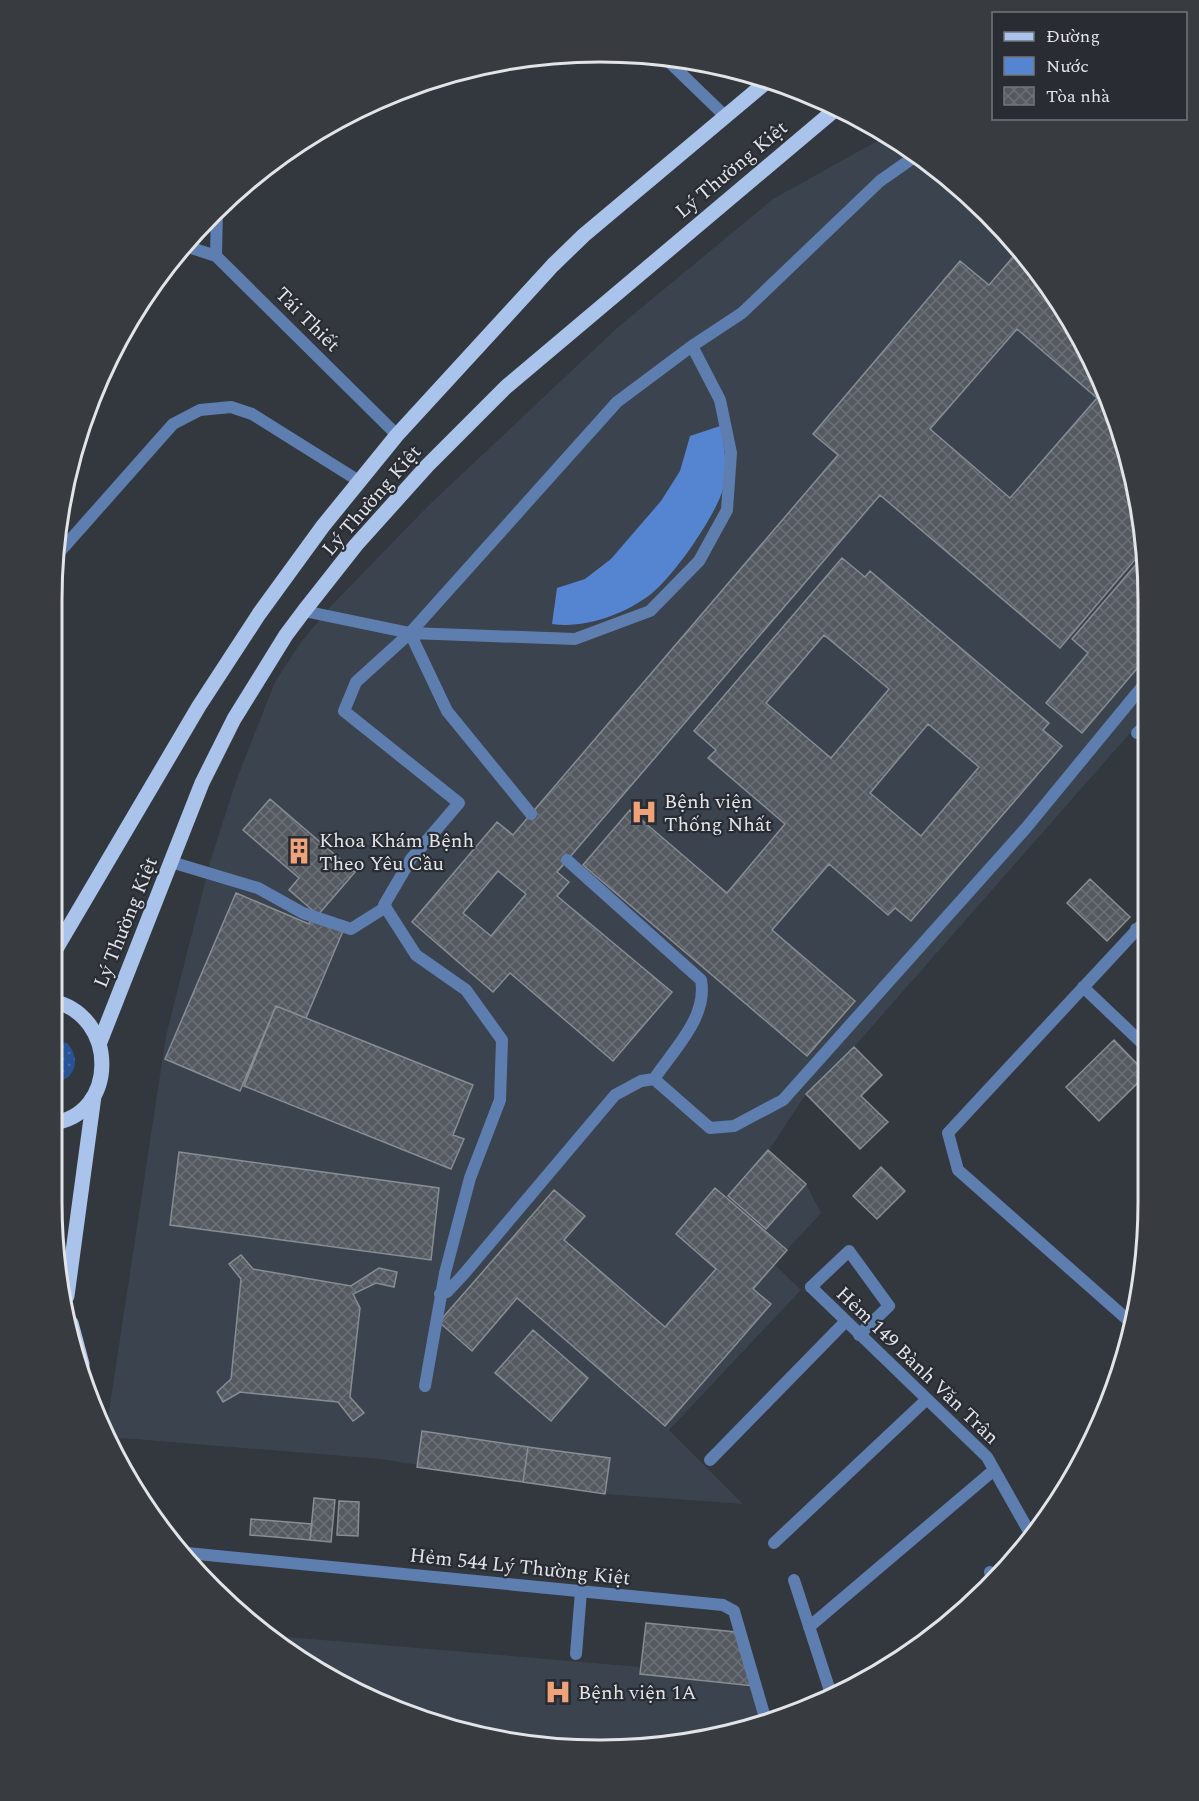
<svg xmlns="http://www.w3.org/2000/svg" width="1199" height="1801" viewBox="0 0 1199 1801" font-family="Spectral,serif">
	<defs>
		<pattern id="grass-dots" width="8" height="8" patternUnits="userSpaceOnUse" patternTransform="scale(1.5)"><rect width="8" height="8" fill="#275397"/><path d="M2 2h.1M6 6h.1" fill="none" stroke="#466ca6" stroke-width="1.8" stroke-linecap="round"/></pattern>
		<pattern id="building-cross-hatch" width="8" height="8" patternUnits="userSpaceOnUse" patternTransform="scale(1.5)"><rect width="8" height="8" fill="#555960"/><path d="M0 0l8 8M0 8l8-8" fill="none" stroke="#6d7177"/></pattern>
	</defs>
	<rect width="100%" height="100%" fill="#33373e"/>
	<path fill="#3b434e" d="M888,135L961,187L1035,266L1092,357L1129,458L1147,564L1146,715L854,1047L806,1094L769,1150L806,1184L821,1213L774,1264L801,1290L669,1430L743,1504L605,1494L381,1459L109,1437L106,1431L166,1036L210,862L236,781L275,682L301,642L331,606L428,506L617,328L773,199Z
		M264,1635L749,1676L762,1723L741,1731L563,1749L390,1708Z"/>
	<path fill="url(#grass-dots)" d="M52,1040L67,1043C82,1059 75,1082 52,1082Z"/>
	<path fill="#5585d1" d="M720,426C724,446 729,470 723,489C715,517 673,577 651,594C625,614 585,629 552,624L557,588L585,579L611,559L661,501L680,471L690,436Z"/>
	<path fill="url(#building-cross-hatch)" stroke="#888d94" stroke-width="1.5" fill-rule="evenodd" d="M1019,250L1035,266L1092,357L1129,458L1144,549L1060,648L880,495L557,872L569,882L557,896L672,992L613,1061L510,973L493,992L412,922L497,822L513,835L838,455L813,434L960,261L989,285ZM1017,329L1097,398L1010,498L930,429ZM498,871L526,894L491,936L463,913Z
		M1145,554L1146,658L1082,733L1046,703L1088,653L1072,639Z
		M842,558L865,577L870,571L1049,723L1043,730L1062,746L911,921L895,908L888,915L829,864L772,930L855,1001L807,1056L583,865L630,810L727,893L785,824L708,758L716,750L694,731ZM824,635L889,689L831,758L766,703ZM928,724L979,767L921,836L870,793Z
		M270,799L355,872L318,915L289,890L299,878L243,830Z
		M1090,879L1130,917L1107,941L1067,903Z
		M236,893L309,924L312,917L343,931L306,1018L276,1006L240,1091L165,1059Z
		M276,1006L473,1085L453,1135L464,1139L451,1169L244,1086Z
		M1114,1040L1144,1071V1077L1099,1121L1066,1087Z
		M854,1047L882,1075L861,1096L888,1122L860,1149L806,1094Z
		M768,1150L806,1184L766,1229L728,1196Z
		M179,1152L439,1188L431,1260L170,1225Z
		M881,1167L905,1191L877,1219L853,1196Z
		M715,1188L787,1250L753,1289L771,1304L665,1426L517,1298L472,1351L439,1322L554,1190L585,1216L564,1240L665,1327L716,1269L676,1234Z
		M241,1255L253,1269L351,1286L379,1268L397,1272L394,1287L376,1283L353,1294L360,1308L350,1397L364,1413L353,1421L338,1402L240,1392L223,1402L217,1392L231,1379L241,1279L229,1264Z
		M533,1330L588,1378L551,1421L495,1373Z
		M422,1431L528,1447L523,1482L417,1467Z
		M528,1447L610,1458L605,1494L523,1482Z
		M314,1498L335,1500L331,1542L310,1540Z
		M339,1501L359,1502L358,1536L337,1535Z
		M251,1519L312,1524L310,1540L250,1535Z
		M646,1623L736,1632L754,1686L640,1674Z"/>
	<g fill="none" stroke-linecap="round" stroke-linejoin="round">
		<path stroke="#5e7eaf" stroke-width="12" d="M216,256L217,210
			M56,556L173,424L200,410L231,407L252,414L359,481
			M304,611L410,633L575,639L650,611L699,561L727,510L731,453L720,400L692,346
			M410,633L447,711L531,814
			M1137,733L1146,725
			M567,860L701,980C708,1017 674,1049 654,1079L710,1128L734,1126L783,1100L1026,828L1146,682
			M171,862L258,888L303,913L351,929L386,907
			M811,1287L849,1251L889,1306L859,1335
			M440,1294L447,1292L463,1275L615,1095L641,1081L654,1079
			M425,1386L445,1273L470,1178L500,1100L502,1040L466,990L416,955L384,905L411,859L459,803L344,711L356,682L410,633L617,402L692,346L742,313L880,181L917,155
			M990,1572L993,1579
			M576,1654L581,1591"/>
		<path stroke="#5e7eaf" stroke-width="12" d="M662,55L726,117
			M182,245L216,256L397,435
			M1136,929L1145,938
			M1083,987L1144,1045
			M811,1287L987,1457L1031,1535
			M1129,1321L958,1170L948,1133L1145,921
			M710,1460L846,1321
			M774,1543L926,1400
			M187,1553L723,1605L734,1611L766,1721
			M794,1580L831,1694
			M809,1627L994,1470"/>
		<path stroke="#aac3eb" stroke-width="15" d="M53,954L199,706L259,614L323,526L397,435L553,265L584,235L770,79
			M100,1042L202,783L234,719L286,635L304,611L356,545L427,466L506,387L837,108
			M52,1123C118,1116 119,1015 52,1001
			M67,1296L94,1096
			M71,1323L82,1364L81,1379"/>
	</g>
	<defs>
		<g id="hospital-bare" transform="scale(2.07)"><path d="M-5-5h3v3.5h4V-5h3V5h-3V1.5h-4V5h-3Z" fill="#f0a278" stroke="#292d33" stroke-width="2.5" paint-order="stroke"/></g>
		<g id="building-bare" transform="scale(2.07)"><path d="M-4-6H4V6H1V3H-1V6H-4ZM-2.5-4.3h1.7v1.8h-1.7ZM.8-4.3h1.7v1.8H.8ZM-2.5-1h1.7V.8h-1.7ZM.8-1h1.7V.8H.8Z" fill="#f0a278" stroke="#292d33" stroke-width="2.5" paint-order="stroke"/></g>
	</defs>
	<g fill-rule="evenodd">
		<use href="#hospital-bare" x="644" y="812"/>
		<use href="#building-bare" x="299" y="851"/>
		<use href="#hospital-bare" x="558" y="1692"/>
	</g>
	<g text-anchor="middle" stroke-width="4.5" stroke-linejoin="round" paint-order="stroke">
		<g font-size="20" fill="#e2e4e8" stroke="#292d33">
			<text transform="translate(731 169) rotate(-40)" y="7">Lý Thường Kiệt</text>
			<text transform="translate(308 319) rotate(45)" y="7">Tái Thiết</text>
			<text transform="translate(371 500) rotate(-49)" y="7">Lý Thường Kiệt</text>
			<text transform="translate(125 922) rotate(-68)" y="7">Lý Thường Kiệt</text>
			<text transform="translate(918 1365) rotate(44)" y="7">Hẻm 149 Bành Văn Trân</text>
			<text transform="translate(520 1566) rotate(6)" y="7">Hẻm 544 Lý Thường Kiệt</text>
		</g>
		<g font-size="20" fill="#e2e4e8" stroke="#292d33" text-anchor="start">
			<text x="664" y="808">Bệnh viện<tspan x="664" dy="23">Thống Nhất</tspan></text>
			<text x="319" y="847">Khoa Khám Bệnh<tspan x="319" dy="23">Theo Yêu Cầu</tspan></text>
			<text x="578" y="1699">Bệnh viện 1A</text>
		</g>
	</g>
	<path d="M0 0H1199V1801H0ZM600 62H600A538 538 0 0 1 1138 600V1202A538 538 0 0 1 600 1740H600A538 538 0 0 1 62 1202V600A538 538 0 0 1 600 62Z" fill="#383c41" fill-rule="evenodd"/>
	<path fill="none" stroke="#e2e4e8" stroke-width="3" d="M600 62H600A538 538 0 0 1 1138 600V1202A538 538 0 0 1 600 1740H600A538 538 0 0 1 62 1202V600A538 538 0 0 1 600 62Z"/>
	<rect x="992" y="12" width="195" height="108" fill="#292d33" stroke="#73767b" stroke-width="1.5"/>
	<rect x="1004" y="32" width="30" height="9" fill="#aac3eb" stroke="#73767b" stroke-width="1.5"/>
	<text x="1046" y="42" font-size="18" fill="#e2e4e8">Đường</text>
	<rect x="1004" y="57" width="30" height="18" fill="#5585d1" stroke="#73767b" stroke-width="1.5"/>
	<text x="1046" y="72" font-size="18" fill="#e2e4e8">Nước</text>
	<rect x="1004" y="87" width="30" height="18" fill="url(#building-cross-hatch)" stroke="#73767b" stroke-width="1.5"/>
	<text x="1046" y="102" font-size="18" fill="#e2e4e8">Tòa nhà</text>
</svg>
